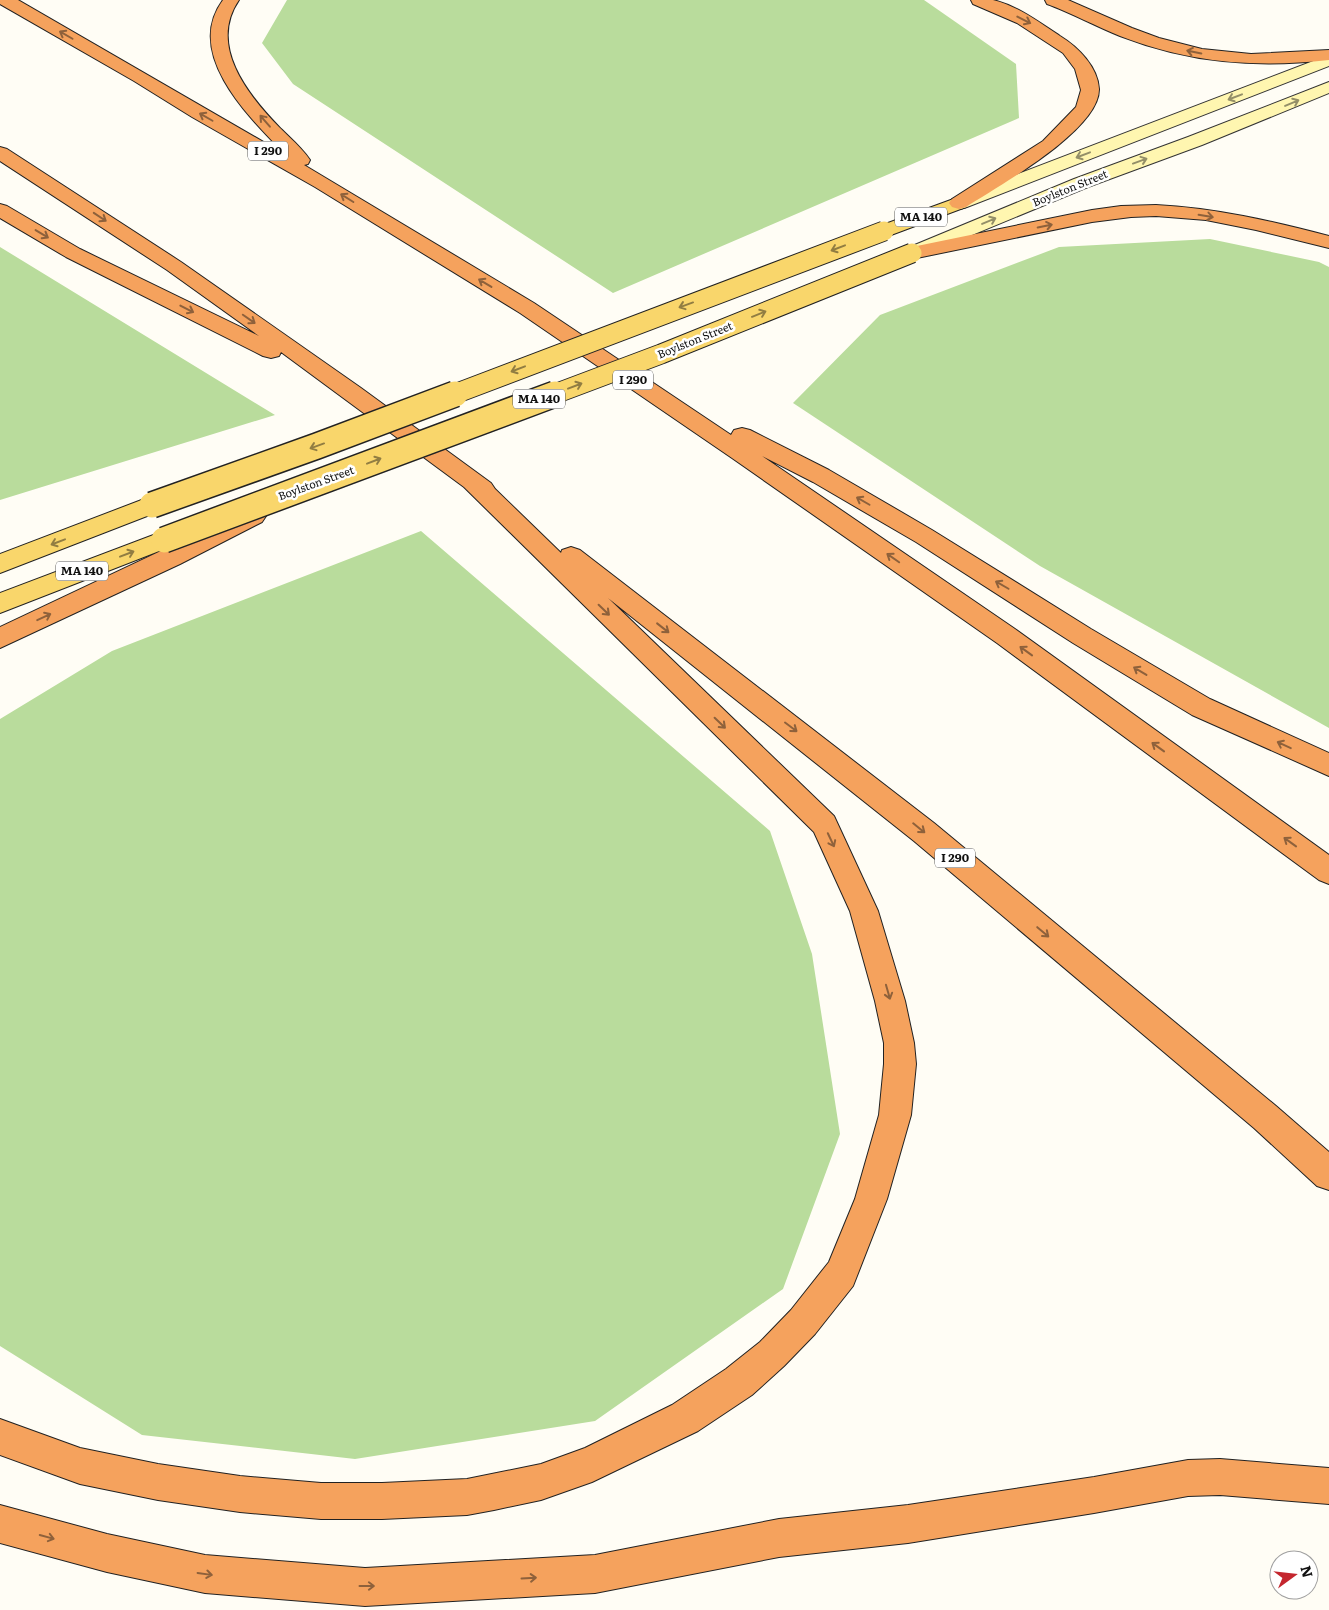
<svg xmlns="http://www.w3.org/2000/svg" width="1329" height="1610" viewBox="0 0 1329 1610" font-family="Literata,serif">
	<rect width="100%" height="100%" fill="#fffdf5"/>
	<path fill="#b9dc9c" d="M287,0H924L1016,64L1019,118L613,293L293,84L262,43Z
		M1210,239L1319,262L1329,267V728L1040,566L793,403L880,315L1059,247Z
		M0,247L275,415L0,500Z
		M421,531L770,831L812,954L840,1134L783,1289L595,1421L355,1459L142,1435L0,1346V719L112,651Z"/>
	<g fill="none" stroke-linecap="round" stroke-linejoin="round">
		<g stroke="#333" stroke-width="2">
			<path id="secondary" d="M1329,55V66L967,207L960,209L953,207L950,203L953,199Z
				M1329,82V93L1202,145L1088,187L919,257L912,259L905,257L902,253L905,249L1074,179L1188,137Z"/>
		</g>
		<g stroke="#222" stroke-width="2">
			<path id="primary" d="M959,197L966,199L969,203L966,207L891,235L884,237L877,235L874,231L877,227Z
				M152,496L160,499L164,505L160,511L0,573V554Z
				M164,531L172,534L176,540L172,546L0,613V593Z"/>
		</g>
		<g stroke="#222" stroke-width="2">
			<path id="motorway" d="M0,0H18L286,155C250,118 183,54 223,0H239C208,45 247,94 279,127C289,137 302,148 310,160L308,164L304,165L534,303L731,435L734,430L742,428L750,430L829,470L932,530L1091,629L1210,699L1329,753V776L1192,715L1073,643L916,542L813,482L762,456L1015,629L1329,855V884L1319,880L997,643L732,458L520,313L315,187L192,117L134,81L0,4Z
				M971,0C978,0 987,0 993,0C1018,6 1040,23 1060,36C1078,47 1098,67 1099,89C1100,130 997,187 966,207L959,209L952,207L949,203L952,199L1043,141L1076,107L1081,90L1075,69L1063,53L1017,23L973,4Z
				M1045,0H1068L1132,28L1159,38L1202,49L1251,54L1329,50V60C1255,68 1190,63 1120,36C1095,26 1072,13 1047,4Z
				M0,147L7,149L181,262L361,388L491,483L495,489L561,553L562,550L571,547L580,550L934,823L1276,1106L1329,1152V1190L1317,1186L1254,1128L914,841L608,598L834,816L878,911L905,1001L914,1043L916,1064L911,1115L887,1199L853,1286L815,1334L784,1366L752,1395L698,1431L592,1482L541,1500L494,1510L467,1515L382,1519H321L240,1512L158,1500L80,1484L0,1455V1419L80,1448L158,1464L240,1476L321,1483H382L467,1479L541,1464L585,1448L672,1405L726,1369L760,1342L791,1310L829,1262L855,1199L879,1115L884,1064V1043L875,1001L850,911L814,832L464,487L281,352L279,356L271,358L263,356L66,257L0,218V204L7,206L80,249L259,336L167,270L0,161Z
				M1156,205C1215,208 1272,221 1329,236V248L1256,230L1206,220L1156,216L1131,217L1092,222L912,259L905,257L902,253L905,249L912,247L1092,210L1121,206Z
				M254,507L262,510L266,516L262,522L180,564L0,648V627Z
				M1220,1459L1329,1468V1504L1220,1495L1188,1496L1094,1513L908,1543L779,1557L595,1593L365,1606L205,1593L107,1572L0,1543V1505L107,1534L205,1555L365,1568L595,1555L779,1519L908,1505L1094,1477L1188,1460Z"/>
		</g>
		<use href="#secondary" fill="#fff6b0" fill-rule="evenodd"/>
		<use href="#primary" fill="#f9d66b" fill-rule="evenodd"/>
		<use href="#motorway" fill="#f5a25d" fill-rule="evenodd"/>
		<g stroke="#222" stroke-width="21" stroke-linecap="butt">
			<path id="primary-bridge-far1" d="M452,395L884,231
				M552,395L661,354L912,253"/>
		</g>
		<g stroke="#222" stroke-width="28" stroke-linecap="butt">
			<path id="primary-bridge" d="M152,505L317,446L455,394
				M164,540L555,394"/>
		</g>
		<use href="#primary-bridge-far1" stroke="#f9d66b" stroke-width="19"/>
		<use href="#primary-bridge" stroke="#f9d66b" stroke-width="25"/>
	</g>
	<defs><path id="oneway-shaft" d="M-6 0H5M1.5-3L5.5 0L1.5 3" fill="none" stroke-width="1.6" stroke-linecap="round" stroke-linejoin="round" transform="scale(1.25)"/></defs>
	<g stroke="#8e613b">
		<use href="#oneway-shaft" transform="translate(1024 20) rotate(27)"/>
		<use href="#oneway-shaft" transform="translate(66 35) rotate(-150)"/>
		<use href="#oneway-shaft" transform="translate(1194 52) rotate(-168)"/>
		<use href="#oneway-shaft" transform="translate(206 117) rotate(-150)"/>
		<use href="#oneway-shaft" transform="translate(265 121) rotate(-131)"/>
		<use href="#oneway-shaft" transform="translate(347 198) rotate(-148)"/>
		<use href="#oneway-shaft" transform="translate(1206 216) rotate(9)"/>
		<use href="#oneway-shaft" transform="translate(100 217) rotate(34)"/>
		<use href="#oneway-shaft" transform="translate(1045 226) rotate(-12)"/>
		<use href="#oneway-shaft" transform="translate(42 234) rotate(31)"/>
		<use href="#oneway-shaft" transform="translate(485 283) rotate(-149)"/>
		<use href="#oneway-shaft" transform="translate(187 309) rotate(27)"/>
		<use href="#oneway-shaft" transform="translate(249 319) rotate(35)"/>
		<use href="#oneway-shaft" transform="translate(863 501) rotate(-150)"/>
		<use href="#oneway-shaft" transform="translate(893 558) rotate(-145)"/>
		<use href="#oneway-shaft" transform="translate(1002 585) rotate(-150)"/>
		<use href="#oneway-shaft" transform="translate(604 610) rotate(44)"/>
		<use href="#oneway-shaft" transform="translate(44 617) rotate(-25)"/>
		<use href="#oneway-shaft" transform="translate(663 628) rotate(38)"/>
		<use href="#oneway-shaft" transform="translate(1026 651) rotate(-144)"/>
		<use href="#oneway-shaft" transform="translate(1140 671) rotate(-149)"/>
		<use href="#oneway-shaft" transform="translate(720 723) rotate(44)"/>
		<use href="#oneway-shaft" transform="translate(791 727) rotate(37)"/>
		<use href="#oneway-shaft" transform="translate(1284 745) rotate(-155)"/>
		<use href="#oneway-shaft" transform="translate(1158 747) rotate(-144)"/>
		<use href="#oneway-shaft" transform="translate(919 828) rotate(39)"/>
		<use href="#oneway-shaft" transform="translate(831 840) rotate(65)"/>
		<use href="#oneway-shaft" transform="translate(1290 842) rotate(-144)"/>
		<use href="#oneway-shaft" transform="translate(1043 932) rotate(40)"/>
		<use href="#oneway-shaft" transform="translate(888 992) rotate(74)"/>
		<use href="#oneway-shaft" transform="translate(47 1537) rotate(15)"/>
		<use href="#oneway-shaft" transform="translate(205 1574) rotate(8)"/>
		<use href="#oneway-shaft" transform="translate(529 1578) rotate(-3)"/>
		<use href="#oneway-shaft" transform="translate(367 1586)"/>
	</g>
	<g stroke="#948f68">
		<use href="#oneway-shaft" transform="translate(1235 97) rotate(159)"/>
		<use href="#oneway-shaft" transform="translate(1292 103) rotate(-23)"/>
		<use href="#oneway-shaft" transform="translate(1083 155) rotate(159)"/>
		<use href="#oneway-shaft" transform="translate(1140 161) rotate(-20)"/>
		<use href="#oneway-shaft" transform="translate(989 221) rotate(-23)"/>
	</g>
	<g stroke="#917d42">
		<use href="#oneway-shaft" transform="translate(838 248) rotate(159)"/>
		<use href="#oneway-shaft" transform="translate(686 305) rotate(160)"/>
		<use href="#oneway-shaft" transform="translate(759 314) rotate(-22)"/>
		<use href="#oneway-shaft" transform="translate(518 369) rotate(159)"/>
		<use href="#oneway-shaft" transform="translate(575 386) rotate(-21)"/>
		<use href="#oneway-shaft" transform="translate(317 446) rotate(160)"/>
		<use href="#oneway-shaft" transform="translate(374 461) rotate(-21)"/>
		<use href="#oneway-shaft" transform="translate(58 542) rotate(159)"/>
		<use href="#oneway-shaft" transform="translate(127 554) rotate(-21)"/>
	</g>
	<g text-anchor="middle" stroke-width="5" stroke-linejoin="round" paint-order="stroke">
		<g font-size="11" fill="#111" stroke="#fff">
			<text transform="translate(1070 188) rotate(-22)" y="4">Boylston Street</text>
			<text transform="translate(695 340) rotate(-22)" y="4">Boylston Street</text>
			<text transform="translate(316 483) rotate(-20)" y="4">Boylston Street</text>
		</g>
		<g fill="#fff" stroke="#585858" stroke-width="1">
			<rect x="248" y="141.5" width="40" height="19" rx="4"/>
			<rect x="895" y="207.5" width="52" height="19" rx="4"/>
			<rect x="613" y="370.5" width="40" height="19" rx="4"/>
			<rect x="513" y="389.5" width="52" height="19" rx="4"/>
			<rect x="56" y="561.5" width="52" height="19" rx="4"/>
			<rect x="935" y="848.5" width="40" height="19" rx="4"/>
		</g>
		<g font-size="12" font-weight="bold" fill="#111">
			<text x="268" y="155">I 290</text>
			<text x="921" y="221">MA 140</text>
			<text x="633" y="384">I 290</text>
			<text x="539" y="403">MA 140</text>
			<text x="82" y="575">MA 140</text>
			<text x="955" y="862">I 290</text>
		</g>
	</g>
	<g transform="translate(1294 1575) rotate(75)"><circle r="24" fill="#ffffff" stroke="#a0a0a0"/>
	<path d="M0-4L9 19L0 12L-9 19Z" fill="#c4262e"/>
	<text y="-8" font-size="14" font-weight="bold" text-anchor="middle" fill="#111111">N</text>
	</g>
</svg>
